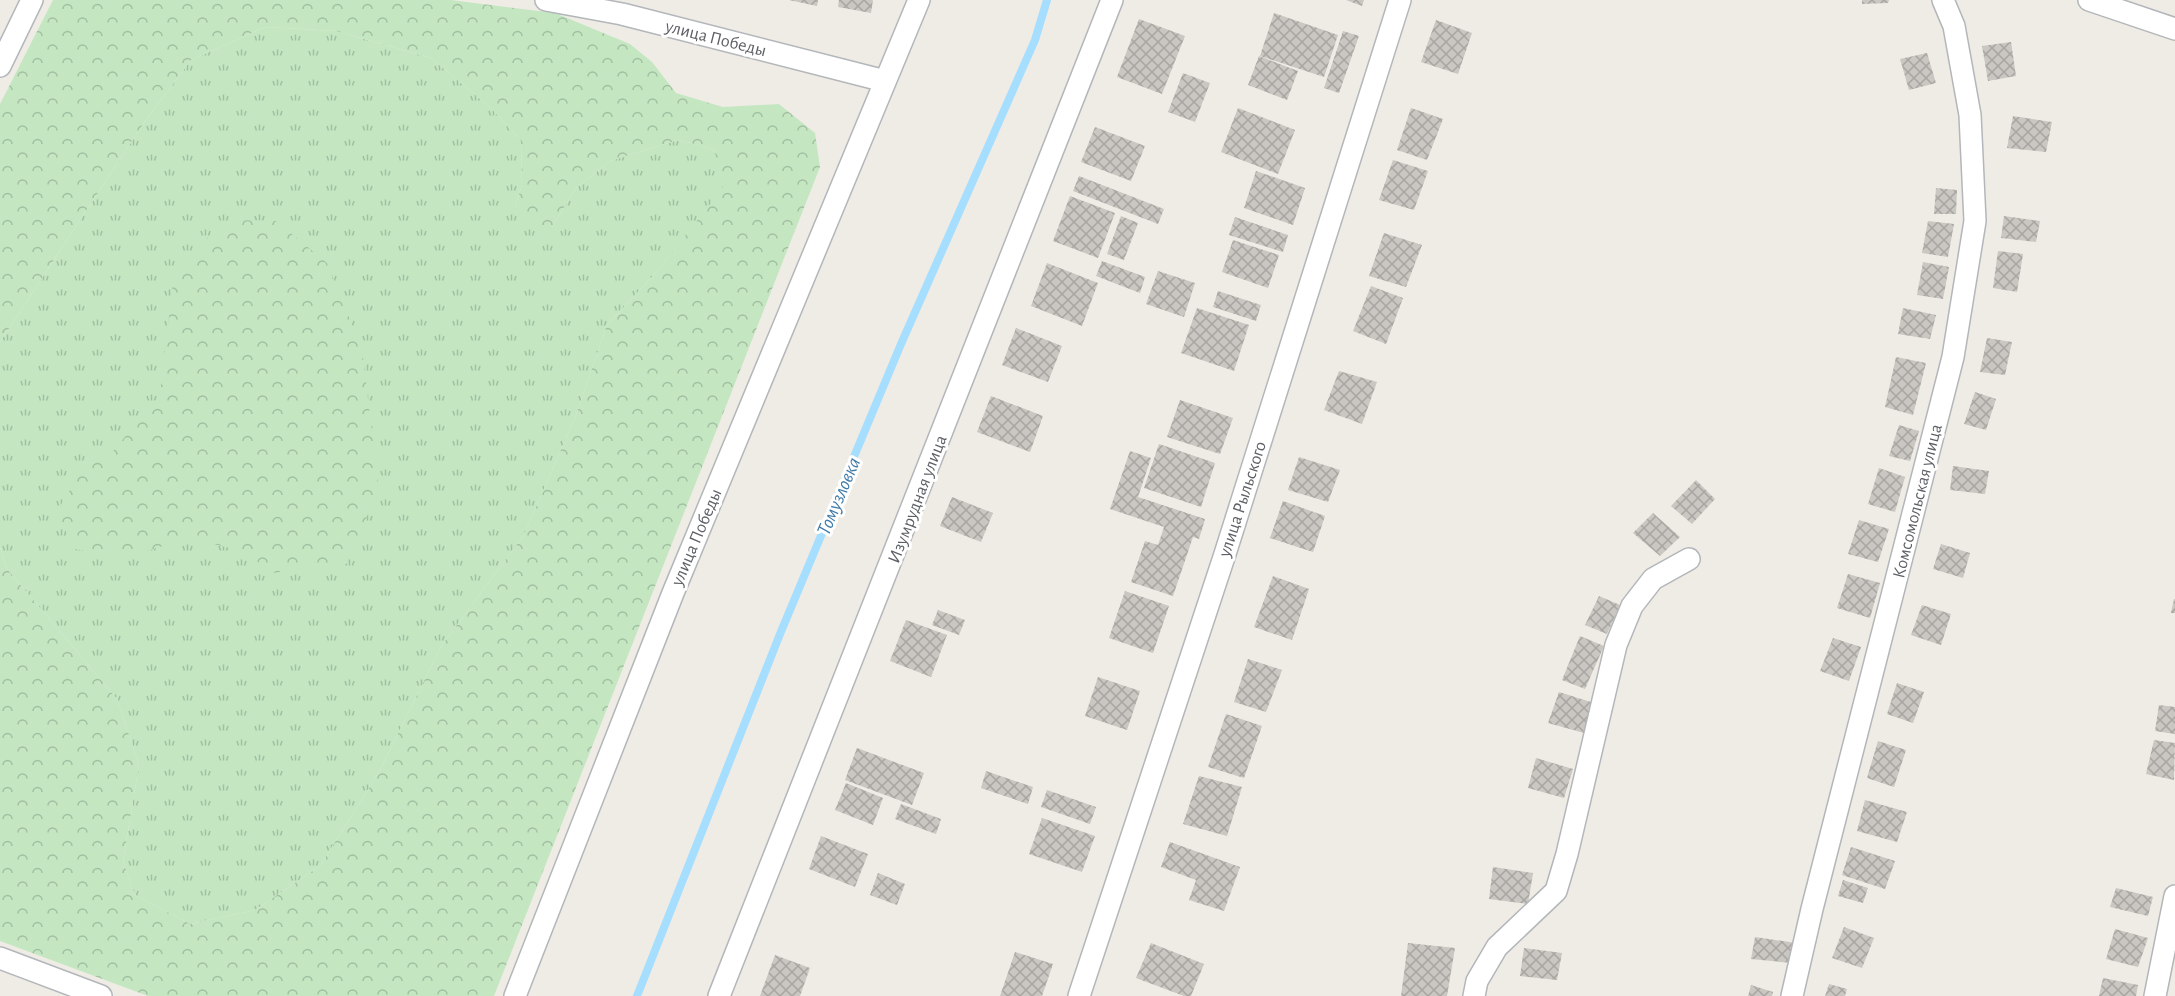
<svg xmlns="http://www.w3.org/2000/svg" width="2175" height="996" viewBox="0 0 2175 996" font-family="'Alegreya Sans',sans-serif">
	<defs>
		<pattern id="grass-tufts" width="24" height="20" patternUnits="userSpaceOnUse" patternTransform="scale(1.5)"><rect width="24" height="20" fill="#c4e7c2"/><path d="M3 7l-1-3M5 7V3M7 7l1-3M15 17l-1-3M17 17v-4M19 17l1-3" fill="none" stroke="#a2bfa1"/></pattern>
		<pattern id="forest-crowns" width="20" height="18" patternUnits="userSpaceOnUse" patternTransform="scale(1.5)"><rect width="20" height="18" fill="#c4e7c2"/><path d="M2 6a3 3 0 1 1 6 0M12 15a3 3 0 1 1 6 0" fill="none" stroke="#a2bfa1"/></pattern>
		<pattern id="building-cross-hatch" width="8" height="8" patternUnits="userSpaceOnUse" patternTransform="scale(1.5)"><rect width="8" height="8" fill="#cac7c2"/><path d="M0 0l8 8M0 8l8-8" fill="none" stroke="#a7a5a1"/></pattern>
	</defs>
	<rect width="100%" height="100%" fill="#efece5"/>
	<path fill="url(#grass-tufts)" d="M265,27L336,31L431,58L491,108L521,141L522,185L515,207L552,227L576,188L610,161L678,140L714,149L724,188L653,276L607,325L576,415L524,535L442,645L379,772L320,866L255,910L190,924L135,895L123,861L139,765L117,699L7,569L0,547V342L145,121L191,60Z"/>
	<path fill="url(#forest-crowns)" d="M53,0H451L555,13L630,44L652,62L676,93L723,107L779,104L815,133L820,167L494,996H148L0,941V547L7,569L117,699L139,765L123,861L135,895L190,924L255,910L320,866L379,772L442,645L524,535L576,415L607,325L653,276L723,188L714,149L678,140L610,161L576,188L552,227L529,224L515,207L522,185L521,141L491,108L431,58L336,31L265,27L191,60L145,121L0,342V104Z
		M231,220L276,221L327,263L362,349L379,489L346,564L272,573L243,551L188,538L128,557L74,549L57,511L85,466L109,456L160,395L174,273L207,238Z"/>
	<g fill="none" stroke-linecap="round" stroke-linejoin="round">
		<path stroke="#a6deff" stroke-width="8" d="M637,996L780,634L901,344L1035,40L1047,0"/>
	</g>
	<path fill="url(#building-cross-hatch)" d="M789,0H818L817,6Z
		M839,0H873L871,13L838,7Z
		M1346,0H1364L1362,6Z
		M1862,0H1889L1888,3L1862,4Z
		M1274,13L1338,35L1324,77L1260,56Z
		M1139,19L1185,36L1162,94L1117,77Z
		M1436,20L1472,33L1458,74L1421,62Z
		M1343,31L1359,36L1339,93L1324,88Z
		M2011,42L2016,76L1988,81L1982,46Z
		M1927,53L1936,83L1909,90L1900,59Z
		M1259,56L1298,71L1287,100L1248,85Z
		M1183,73L1210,83L1195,122L1168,112Z
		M1238,108L1295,130L1278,174L1221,152Z
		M1411,108L1443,119L1427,160L1397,150Z
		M2013,116L2052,122L2046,152L2007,148Z
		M1095,127L1145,146L1131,181L1081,162Z
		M1393,160L1428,171L1414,210L1379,200Z
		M1256,171L1305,188L1293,225L1244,208Z
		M1079,176L1164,209L1158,224L1073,191Z
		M1936,188L1957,190L1956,214H1934Z
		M1070,196L1115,213L1098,258L1053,241Z
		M1121,216L1138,223L1124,260L1107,254Z
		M2004,216L2040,221L2036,242L2001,238Z
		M1235,217L1288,235L1283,252L1229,235Z
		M1928,221L1954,224L1948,257L1922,253Z
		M1384,233L1422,245L1406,287L1369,276Z
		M1233,240L1279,255L1268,288L1222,272Z
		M1998,251L2023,254L2017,292L1993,288Z
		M1102,261L1145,277L1140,293L1096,276Z
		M1923,262L1949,267L1943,299L1917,295Z
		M1047,263L1098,283L1082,326L1031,306Z
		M1158,271L1195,283L1184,317L1146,304Z
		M1371,286L1403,298L1386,344L1353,331Z
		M1218,291L1261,305L1256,321L1213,307Z
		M1197,308L1249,325L1234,371L1181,353Z
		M1903,308L1936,315L1930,339L1898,334Z
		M1016,328L1062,346L1048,382L1002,365Z
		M1987,338L2012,342L2005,375L1980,372Z
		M1896,357L1926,363L1913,415L1885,407Z
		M1339,371L1377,382L1362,424L1324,410Z
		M1975,392L1996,399L1986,430L1964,424Z
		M991,396L1043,416L1030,452L977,432Z
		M1180,400L1233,418L1220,454L1167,437Z
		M1899,425L1919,431L1910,461L1889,456Z
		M1159,444L1215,463L1201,507L1144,488Z
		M1130,451L1151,458L1138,497L1205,519L1199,539L1193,537L1173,596L1131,582L1145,541L1158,545L1164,527L1110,509Z
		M1299,457L1340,470L1328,502L1288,490Z
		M1953,466L1989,471L1985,494L1950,490Z
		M1879,468L1905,477L1895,512L1868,504Z
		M1696,480L1715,499L1692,524L1671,506Z
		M952,497L993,513L981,542L940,526Z
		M1283,501L1325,516L1313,552L1270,538Z
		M1653,513L1680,537L1660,556L1633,533Z
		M1859,520L1889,529L1878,562L1848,554Z
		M1941,544L1970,553L1963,578L1933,569Z
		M1848,574L1880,583L1870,618L1837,608Z
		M1273,576L1309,589L1292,640L1254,627Z
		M1125,591L1169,606L1153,653L1109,638Z
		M1599,596L1620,605L1607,634L1585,625Z
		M2174,599H2175V613H2171Z
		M1922,605L1951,614L1941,645L1911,635Z
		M938,610L965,620L959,635L932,625Z
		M906,620L947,635L931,677L890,661Z
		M1580,636L1604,646L1585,689L1562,680Z
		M1833,638L1861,647L1849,681L1820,671Z
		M1248,659L1282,670L1266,712L1234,702Z
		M1098,677L1140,691L1127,730L1085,716Z
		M1897,683L1924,692L1913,723L1887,714Z
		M1559,692L1594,703L1584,733L1548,723Z
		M2159,705L2175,707V734L2155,731Z
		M1226,714L1262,726L1244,778L1208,767Z
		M2154,740L2175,743L2174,780L2146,774Z
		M1878,741L1906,750L1894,787L1867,778Z
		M857,748L924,773L912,805L845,780Z
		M1536,758L1573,769L1564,798L1528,788Z
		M986,771L1033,787L1028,804L981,788Z
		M1199,776L1242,787L1227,836L1183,824Z
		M846,783L883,798L873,825L835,810Z
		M1047,790L1096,807L1090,824L1041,807Z
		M1865,800L1907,812L1897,842L1857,831Z
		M901,804L941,819L936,834L895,819Z
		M1042,818L1095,836L1082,872L1029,854Z
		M821,836L868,854L855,887L809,869Z
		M1170,842L1240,867L1224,911L1189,900L1196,880L1161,867Z
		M1851,847L1895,861L1885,889L1842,875Z
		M1493,867L1533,873L1528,904L1489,899Z
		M878,873L905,884L897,905L870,895Z
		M1843,880L1868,888L1863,903L1838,896Z
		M2116,888L2153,897L2148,916L2110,907Z
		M1844,927L1874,938L1862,968L1832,958Z
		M2115,929L2148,938L2138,967L2106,959Z
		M1755,937L1796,943L1792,963L1751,959Z
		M1151,943L1204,964L1191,996H1184L1136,978Z
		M1408,943L1455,948L1447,996H1401Z
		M1524,948L1562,953L1557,980L1520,976Z
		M1015,952L1053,964L1042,996H1000Z
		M775,955L810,968L800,996H760Z
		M2103,978L2138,985L2136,996H2099Z
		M1829,984L1847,989L1845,996H1825Z
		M1751,985L1773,992L1772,996H1748Z"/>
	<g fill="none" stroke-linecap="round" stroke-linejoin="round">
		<g stroke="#b3b6ba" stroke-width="24">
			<path id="minor" d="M546,0L622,14L885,81
				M2089,0L2175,29
				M0,66L32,0
				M0,958L101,996
				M515,996L673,593L919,0
				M719,996L1112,0
				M1079,996L1225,554L1400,0
				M1474,996L1477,981L1497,947L1556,891L1567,854L1616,645L1632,606L1653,579L1689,559
				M1792,996L1812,909L1953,357L1975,221L1970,115L1954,26L1943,0
				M2155,996L2175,896"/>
		</g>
		<use href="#minor" stroke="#fff" stroke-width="21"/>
	</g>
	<g text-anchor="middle" stroke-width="6" stroke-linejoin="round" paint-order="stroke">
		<g font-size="18" fill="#5d6166" stroke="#fff">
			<text transform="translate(716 38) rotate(14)" y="6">улица Победы</text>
			<text transform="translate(917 499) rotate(-69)" y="6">Изумрудная улица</text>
			<text transform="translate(1242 499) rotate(-72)" y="6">улица Рыльского</text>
			<text transform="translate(1917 501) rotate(-76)" y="6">Комсомольская улица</text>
			<text transform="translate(696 537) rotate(-67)" y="6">улица Победы</text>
		</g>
		<g font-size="20" font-style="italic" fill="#3f7aa9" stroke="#fff">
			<text transform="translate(838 496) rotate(-67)" y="7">Томузловка</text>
		</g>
	</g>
</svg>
